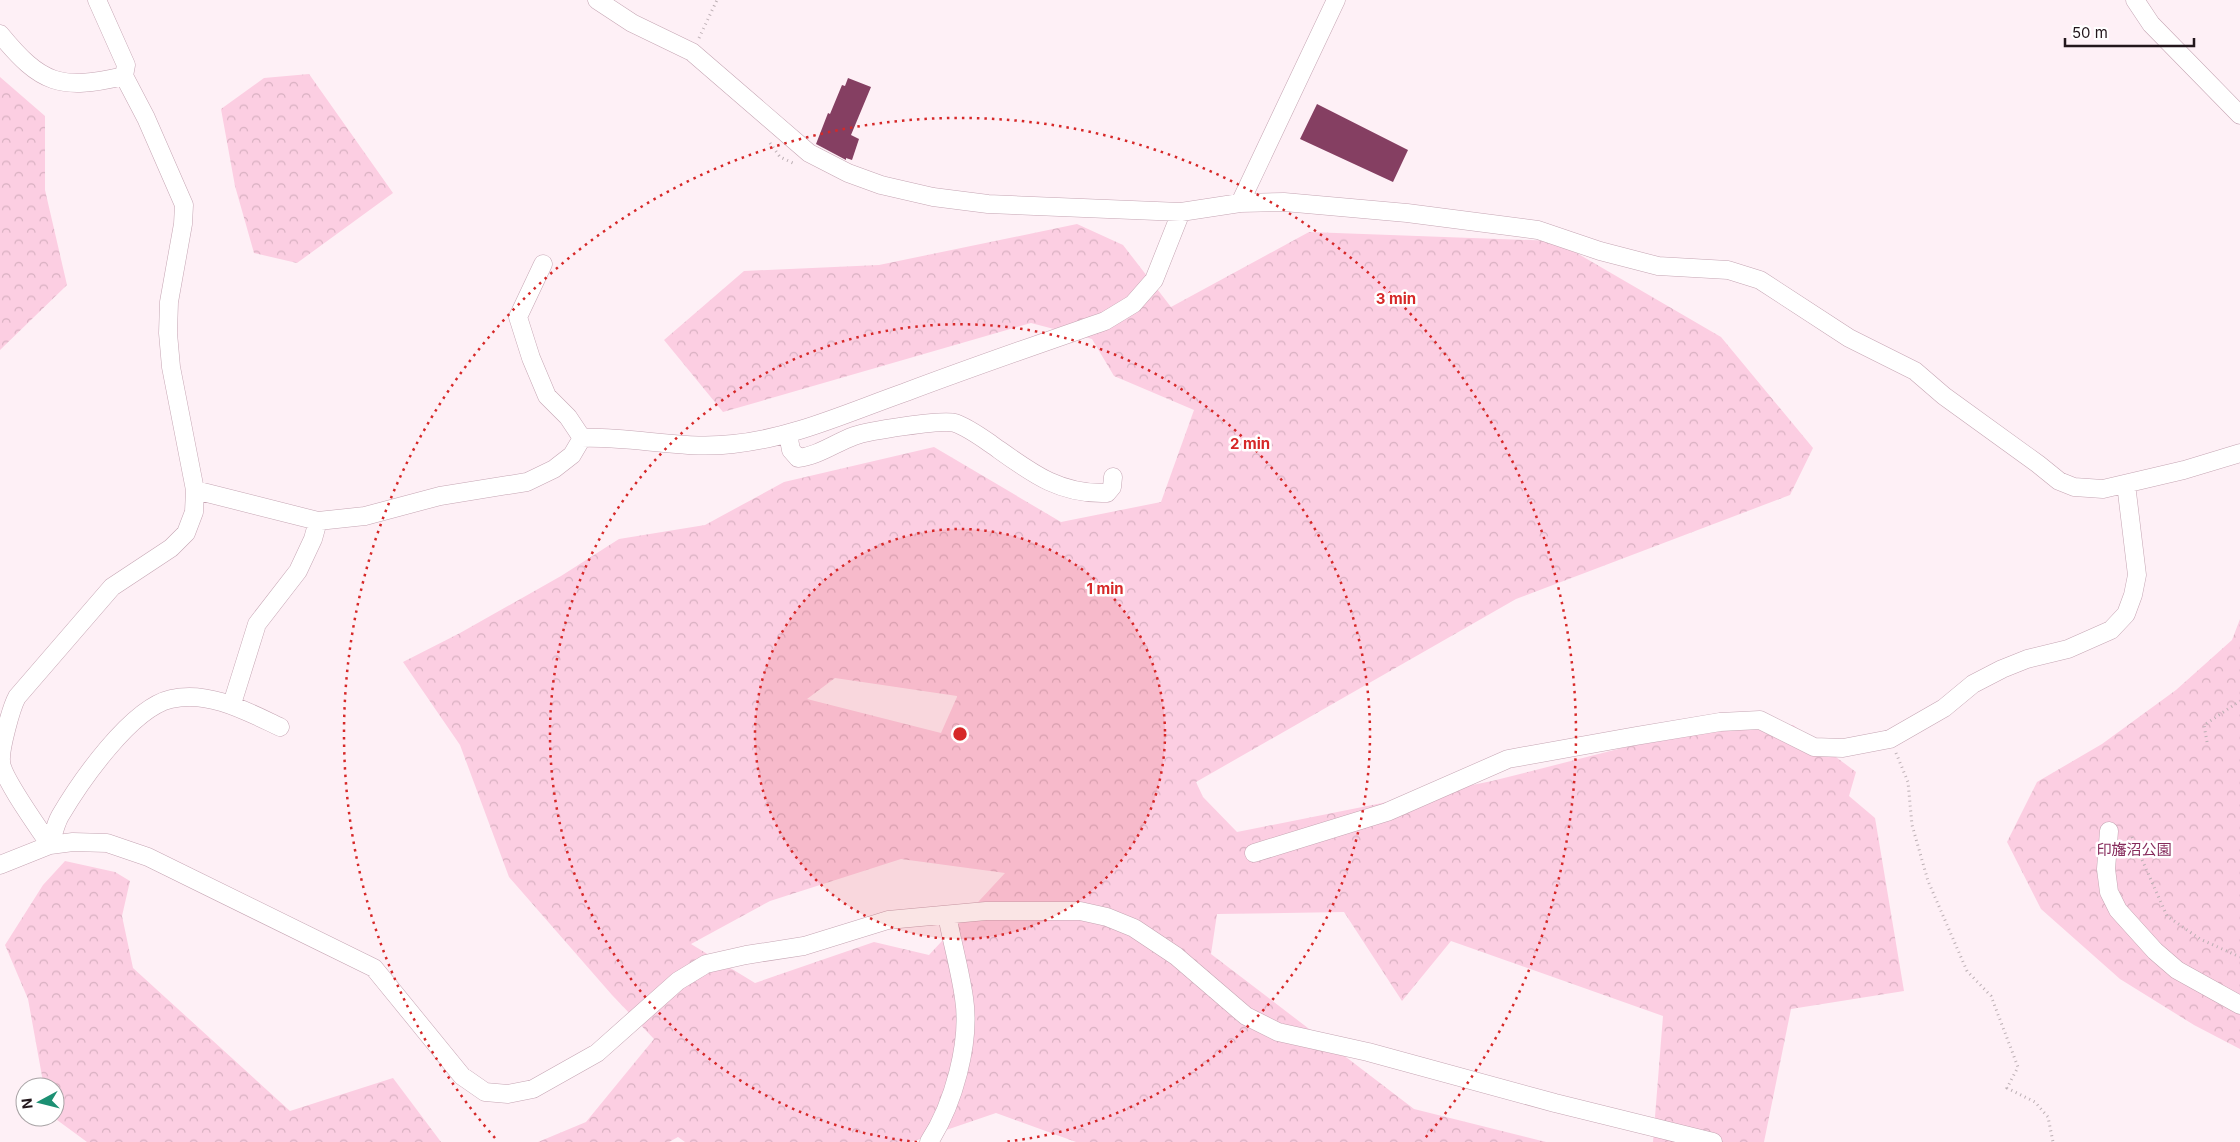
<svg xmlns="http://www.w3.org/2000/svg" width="2240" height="1142" viewBox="0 0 2240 1142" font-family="Inter,'Noto Sans JP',sans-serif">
	<defs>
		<pattern id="forest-crowns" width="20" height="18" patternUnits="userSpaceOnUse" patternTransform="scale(1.25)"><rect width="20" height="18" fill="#fccee2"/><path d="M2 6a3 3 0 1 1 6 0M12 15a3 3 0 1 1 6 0" fill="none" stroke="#d8b0c1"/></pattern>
	</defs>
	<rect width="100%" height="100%" fill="#fef0f6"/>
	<path fill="url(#forest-crowns)" fill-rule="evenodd" d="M309,74L393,193L297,263L254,253L235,186L221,109L264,78Z
		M0,77L45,116V190L67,285L0,350Z
		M1077,224L1123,245L1171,307L1309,232L1556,241L1721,337L1813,448L1790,495L1516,599L1196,782L1203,797L1237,832L1492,781L1701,728L1793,725L1856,772L1849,796L1875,818L1904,991L1791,1009L1764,1142H1653L1663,1016L1451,941L1402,1001L1344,912L1217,914L1211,954L1414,1109L1546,1142H1076L996,1113L911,1142H685L678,1137L669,1142H538L586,1122L654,1039L612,995L509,877L460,745L403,662L460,633L561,576L619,539L705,525L784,482L934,447L1061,522L1161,502L1194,410L1114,376L1092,339L1031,323L723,412L664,340L744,271L879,265ZM835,678L957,696V697L941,733L807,699ZM901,859L1005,873L929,955L874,942L755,983L691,944L770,901Z
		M2240,619V1049L2194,1025L2120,979L2041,909L2007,842L2037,782L2102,744L2176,690L2232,640Z
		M65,861L115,872L130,881L122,916L133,968L290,1111L393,1078L441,1142H87L53,1117H55V1087H44L28,999L5,945L43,885Z"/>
	<path fill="#853f62" d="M848,78L871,87L851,135L859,139L852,160L846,158V160L816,144L828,113L830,114L842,85L845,86Z
		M1317,104L1408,150L1393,182L1300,139Z"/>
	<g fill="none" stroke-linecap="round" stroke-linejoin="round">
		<g stroke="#c5a5b3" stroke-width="19">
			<path id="minor" d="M597,0L632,23L692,52L809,153L848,173L881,185L933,197L988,204L1181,212L1240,203L1284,202L1407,213L1538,230L1600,251L1658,266L1728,270L1760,280L1849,338L1915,371L1944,396L2038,464L2059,481L2074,487L2103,489L2184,470L2240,453
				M2135,0L2151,24L2240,115
				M0,34C41,84 60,91 124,76
				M1240,203L1336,0
				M543,264L518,317L531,358L547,396L568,417L582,438
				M788,434L791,450L798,458C818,456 835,443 854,436C867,431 943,419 955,423C967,427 981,437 991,444C1029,471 1058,495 1107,493L1112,487L1113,477
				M195,490L318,521
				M232,704L257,624L298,571L313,539L318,521L365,516L440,496L527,482L554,469L572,455L582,438C632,436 682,450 733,444C793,438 849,412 906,392C972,367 1039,344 1105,321L1133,304L1154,280L1181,212
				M2109,831L2106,869L2109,892L2118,910L2155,951L2177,970L2240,1005
				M50,845C40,830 1,776 1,761C0,749 11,708 17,697L112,587L171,548L186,533L194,512L195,490L171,367L168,333L169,302L183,224L184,205L146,118L124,76L126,65L97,0
				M50,845C53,836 55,825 60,816C80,782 131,708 171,699C209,690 248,712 280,727
				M1254,853L1387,812L1508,759L1636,736L1720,722L1760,720L1814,747L1843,748L1890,739L1944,708L1973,684L2002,669L2027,659L2068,649L2111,630L2126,614L2133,595L2137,575L2126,484
				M0,865L50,845L73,842L107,843L148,857L374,968L462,1076L485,1092L508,1094L533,1089L597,1053L678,981L706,964L746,955L804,946L888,920L986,911H1080L1107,917L1134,928L1176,956L1246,1016L1278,1032L1368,1052L1555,1103L1713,1142
				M929,1142C953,1105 971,1043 964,998C960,970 952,942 947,915"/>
		</g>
		<path stroke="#bcafb4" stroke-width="3" stroke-dasharray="1 4" stroke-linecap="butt" d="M699,38L717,0
			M770,143L780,157L793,163
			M2207,742L2204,725L2240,701
			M1896,753L1908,782L1912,825L1928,881L1967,971L1991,996L2018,1067L2007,1088L2035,1102L2048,1117L2053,1142
			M2132,837L2167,916L2200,939L2240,957"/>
		<use href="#minor" stroke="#fff" stroke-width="18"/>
	</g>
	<circle cx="960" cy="734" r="205" fill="#d62828" fill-opacity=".12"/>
	<g fill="none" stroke="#d62828" stroke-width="2.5" stroke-dasharray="2.5 5">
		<circle cx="960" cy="734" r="205"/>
		<path d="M917 1142A410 410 0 1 1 1003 1142"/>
		<path d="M495 1138A616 616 0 1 1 1425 1138"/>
	</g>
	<g text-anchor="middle" stroke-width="5" stroke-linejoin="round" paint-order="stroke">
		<g font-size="15" fill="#862b5c" stroke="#fff">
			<text x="2134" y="855">印旛沼公園</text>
		</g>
	</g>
	<circle cx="960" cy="734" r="8" fill="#d62828" stroke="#fff" stroke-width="2.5"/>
	<g font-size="15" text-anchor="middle" font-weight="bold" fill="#d62828" stroke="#fff" stroke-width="5" stroke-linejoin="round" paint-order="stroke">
		<text x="1396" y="304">3 min</text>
		<text x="1250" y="449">2 min</text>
		<text x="1105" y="594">1 min</text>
	</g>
	<g transform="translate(40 1102) rotate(263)"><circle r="24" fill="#ffffff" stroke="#a7a2a4"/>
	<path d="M0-4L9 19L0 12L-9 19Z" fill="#1c9073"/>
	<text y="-8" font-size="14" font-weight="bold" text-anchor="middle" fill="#23171c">N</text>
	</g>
	<path d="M2065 38v8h129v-8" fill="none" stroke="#23171c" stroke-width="2.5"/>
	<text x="2072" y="38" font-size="15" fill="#23171c" stroke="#ffffff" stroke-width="4" paint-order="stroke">50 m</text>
</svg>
